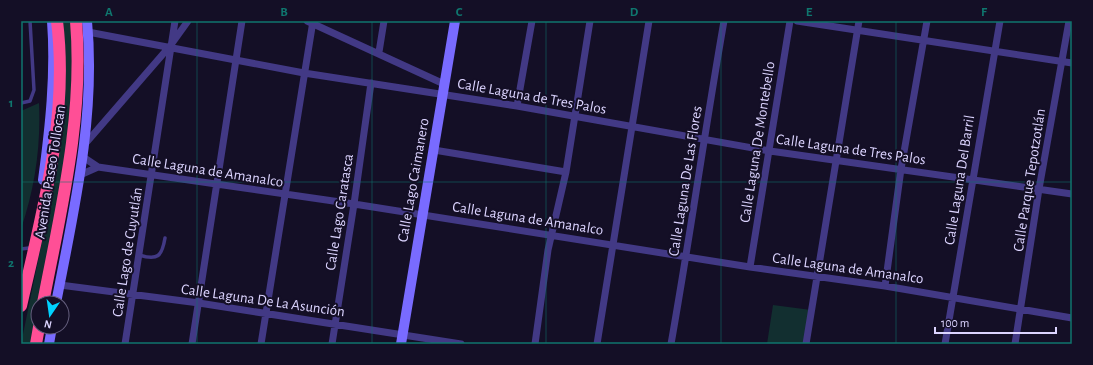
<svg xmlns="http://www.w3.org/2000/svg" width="1093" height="365" viewBox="0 0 1093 365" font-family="'Alegreya Sans',sans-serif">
	<rect width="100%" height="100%" fill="#140f26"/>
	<path fill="#122f30" d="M62,21H72L75,80L67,152L38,303V317L34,344H21L48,212Z
		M39,103C41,146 35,188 21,229V111Z
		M773,305L811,310L806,344H767Z"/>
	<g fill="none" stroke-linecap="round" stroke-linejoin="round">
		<path stroke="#423985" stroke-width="3.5" d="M21,103L30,101L34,90L30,21
			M21,249L29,248
			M139,255C158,261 162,256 165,238"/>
		<path stroke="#423985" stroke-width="7" d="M307,21L444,84
			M797,21L1072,63
			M88,32L304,73L517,106L770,151L1072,194
			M379,52L384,21
			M517,106L532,21
			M85,144L170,46L188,21
			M434,150L566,172
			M83,157L98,167L354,204L750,267L885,286L1072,318
			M80,175L98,167
			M750,267L790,21
			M60,285L199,303L461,344
			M885,286L901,169L927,21
			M125,344L175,21
			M192,344L242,21
			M261,344L313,21
			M332,344L354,204L371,83
			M535,344L548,250L566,172L590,21
			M597,344L649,21
			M671,344C690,237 705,129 724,21
			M806,344L859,21
			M945,344L1000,21
			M1015,344L1039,189L1069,21"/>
		<path stroke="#796bff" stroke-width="10" d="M43,180C50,128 56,74 52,21
			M56,303C74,210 96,116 87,21
			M49,344L52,327
			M401,344L455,21"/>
		<path stroke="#ff4f96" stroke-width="12" d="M43,303C61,209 84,117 76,21
			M21,306C42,213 69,118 57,21
			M36,344L39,327"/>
	</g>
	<path fill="none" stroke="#0f766e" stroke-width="1" stroke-opacity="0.55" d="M197,21V344M372,21V344M546,21V344M721,21V344M896,21V344M21,182H1072"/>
	<g text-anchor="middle" stroke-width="4" stroke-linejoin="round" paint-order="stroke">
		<g font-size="15" fill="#dcd4ff" stroke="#140f26">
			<text transform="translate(532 96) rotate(10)" y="5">Calle Laguna de Tres Palos</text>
			<text transform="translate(757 142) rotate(-81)" y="5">Calle Laguna De Montebello</text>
			<text transform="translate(851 149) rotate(8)" y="5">Calle Laguna de Tres Palos</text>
			<text transform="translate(208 170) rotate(9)" y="5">Calle Laguna de Amanalco</text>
			<text transform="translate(50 172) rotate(-81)" y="5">Avenida Paseo Tollocan</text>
			<text transform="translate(413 180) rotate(-80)" y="5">Calle Lago Caimanero</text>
			<text transform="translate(959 180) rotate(-81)" y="5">Calle Laguna Del Barril</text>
			<text transform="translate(1029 180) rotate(-81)" y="5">Calle Parque Tepotzotlán</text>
			<text transform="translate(685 181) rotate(-81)" y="5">Calle Laguna De Las Flores</text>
			<text transform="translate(339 212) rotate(-81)" y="5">Calle Lago Caratasca</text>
			<text transform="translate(528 218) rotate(9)" y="5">Calle Laguna de Amanalco</text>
			<text transform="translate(127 252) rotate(-81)" y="5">Calle Lago de Cuyutlán</text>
			<text transform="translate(848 268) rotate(8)" y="5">Calle Laguna de Amanalco</text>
			<text transform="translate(263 300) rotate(8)" y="5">Calle Laguna De La Asunción</text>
		</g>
	</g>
	<rect width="1093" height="365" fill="none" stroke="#140f26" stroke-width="44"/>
	<g transform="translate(50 315) rotate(193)"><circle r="19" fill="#140f26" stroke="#645e7d"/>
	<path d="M0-3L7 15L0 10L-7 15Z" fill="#00d2ff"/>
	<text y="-6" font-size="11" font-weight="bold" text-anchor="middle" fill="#dcd4ff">N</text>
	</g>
	<path d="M935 327v6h121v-6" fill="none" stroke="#dcd4ff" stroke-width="2"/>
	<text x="941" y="327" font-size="12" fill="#dcd4ff" stroke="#140f26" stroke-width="3" paint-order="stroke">100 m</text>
	<rect x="22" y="22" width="1049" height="321" fill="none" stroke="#0f766e" stroke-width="1.5"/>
	<g font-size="13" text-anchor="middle" font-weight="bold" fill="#0f766e">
		<text x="109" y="16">A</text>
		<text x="284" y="16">B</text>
		<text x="459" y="16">C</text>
		<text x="634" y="16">D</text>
		<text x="809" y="16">E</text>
		<text x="984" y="16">F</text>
		<text x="11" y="107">1</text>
		<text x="11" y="267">2</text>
	</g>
</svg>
